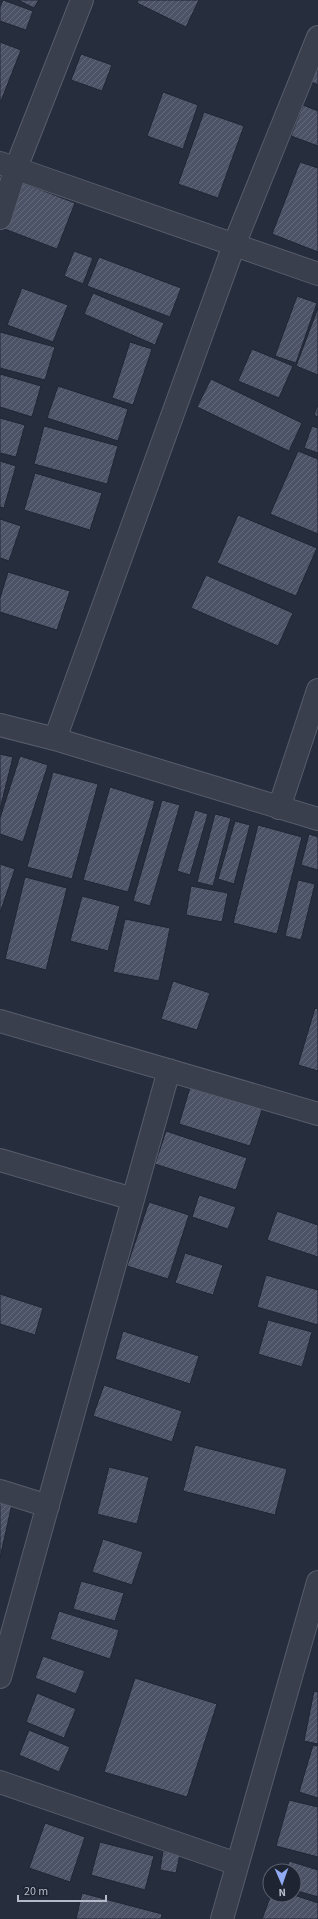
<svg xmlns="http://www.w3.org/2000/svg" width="318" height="1919" viewBox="0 0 318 1919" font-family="'Source Sans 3',sans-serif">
	<defs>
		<pattern id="building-hatch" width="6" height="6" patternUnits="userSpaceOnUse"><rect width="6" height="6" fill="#4c5366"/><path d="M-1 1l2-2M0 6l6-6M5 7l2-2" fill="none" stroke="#646a7a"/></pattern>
	</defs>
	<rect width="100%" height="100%" fill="#262d3d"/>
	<path fill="url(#building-hatch)" stroke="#202634" d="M3,0L33,11L26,30L0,21V7Z
		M18,0H39L34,8Z
		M138,0H199L186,27L137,3Z
		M0,42L21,50L1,101H0Z
		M81,54L112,65L102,91L71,80Z
		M318,61V85L310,81Z
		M163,92L198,105L183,149L147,136Z
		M303,105L318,111V146L291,136Z
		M204,112L244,126L218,198L178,184Z
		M300,162L318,168V252L272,234Z
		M21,182L75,203L57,249L2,228Z
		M74,251L93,258L83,284L64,276Z
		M99,257L181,288L170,317L87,286Z
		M22,288L68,305L53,342L7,325Z
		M93,293L164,323L155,345L84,314Z
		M297,296L317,303L296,363L275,356Z
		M318,308V375L296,366Z
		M0,332L55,347L45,380L0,368Z
		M130,342L152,349L133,405L112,398Z
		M252,349L293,366L279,398L238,381Z
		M0,374L41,386L32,417L0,407Z
		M211,379L302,423L289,451L197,407Z
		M58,386L128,409L118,441L47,418Z
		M318,404V417L314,415Z
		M0,418L25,425L16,457L0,453Z
		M44,426L118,446L107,484L34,464Z
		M312,426L318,428V453L304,448Z
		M298,451L318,459V534L270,514Z
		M0,461L16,466L4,508L0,507Z
		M35,473L102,493L90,530L24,510Z
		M238,515L317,548L296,596L217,563Z
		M0,519L21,526L9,561L0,558Z
		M8,572L70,591L57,630L0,612V598Z
		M206,575L293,613L278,646L191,608Z
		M0,754L13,757L0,809Z
		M20,756L48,765L23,842L0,834V818Z
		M53,772L98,784L72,879L27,867Z
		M110,787L155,801L128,892L83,880Z
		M162,800L180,805L150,906L133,901Z
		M195,810L208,814L190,875L177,871Z
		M215,814L231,818L213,886L197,882Z
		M235,821L250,825L234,884L218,879Z
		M258,825L302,837L277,934L233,923Z
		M309,834L318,837V870L301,865Z
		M0,864L15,869L0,913Z
		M25,877L67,888L46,970L5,959Z
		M298,880L315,884L301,940L285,936Z
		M191,886L228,893L222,922L186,915Z
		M82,896L120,906L108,951L70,941Z
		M125,919L170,928L159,981L113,972Z
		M173,981L210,993L197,1030L161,1019Z
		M315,1008L318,1009V1071L298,1065Z
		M191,1084L263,1107L250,1146L179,1124Z
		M166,1131L247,1158L236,1190L155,1164Z
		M199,1195L236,1207L228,1229L192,1217Z
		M149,1202L189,1215L168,1279L127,1266Z
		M277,1211L318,1225V1257L267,1240Z
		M185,1253L223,1265L213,1295L175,1283Z
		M266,1275L318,1290V1325L257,1307Z
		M0,1294L43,1308L35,1335L0,1324Z
		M268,1320L312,1332L302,1367L258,1354Z
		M123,1331L199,1356L190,1384L115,1359Z
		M104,1385L182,1411L172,1442L93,1416Z
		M195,1445L287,1469L275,1515L183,1491Z
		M109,1467L149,1477L137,1524L97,1514Z
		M0,1501L12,1504L0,1558Z
		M103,1539L143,1552L132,1585L92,1572Z
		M81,1581L124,1593L115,1621L73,1609Z
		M59,1611L119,1630L110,1659L50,1639Z
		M43,1656L85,1671L76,1694L35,1678Z
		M135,1678L217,1704L187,1797L104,1772Z
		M314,1691L318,1692V1744L304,1741Z
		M37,1693L76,1709L64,1738L26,1722Z
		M29,1730L70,1747L59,1772L19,1755Z
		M313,1745L318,1746V1798L299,1792Z
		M289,1800L318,1807V1857L276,1846Z
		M45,1823L85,1837L70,1882L29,1868Z
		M100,1842L154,1856L145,1890L91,1875Z
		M163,1851L180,1854L176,1873L160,1870Z
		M289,1861L318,1870V1897L294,1890V1871H286Z
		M82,1893L162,1914L161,1919H76Z
		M271,1895H294L318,1903V1919H262Z"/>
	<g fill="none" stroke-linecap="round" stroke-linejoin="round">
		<g stroke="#575d6b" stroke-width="24">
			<path id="minor" d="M0,163L318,274
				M0,218L16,168L82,0
				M0,725L55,739L318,819
				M55,739L234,245L318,37
				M279,808L318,690
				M0,1021L318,1114
				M0,1160L133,1199
				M0,1491L48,1506
				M0,1677L169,1070
				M0,1782L237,1864
				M222,1919L318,1582"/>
		</g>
		<use href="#minor" stroke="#393f4d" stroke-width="22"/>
	</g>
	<g transform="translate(282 1883) rotate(178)"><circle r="19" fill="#1e2432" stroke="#5a606e"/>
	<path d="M0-3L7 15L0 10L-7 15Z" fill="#90abf2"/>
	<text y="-6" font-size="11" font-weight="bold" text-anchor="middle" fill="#b5bac8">N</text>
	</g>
	<path d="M18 1895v6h88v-6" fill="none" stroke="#b5bac8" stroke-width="2"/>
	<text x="24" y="1895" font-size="12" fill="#b5bac8" stroke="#1e2432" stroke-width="3" paint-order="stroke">20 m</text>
</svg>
